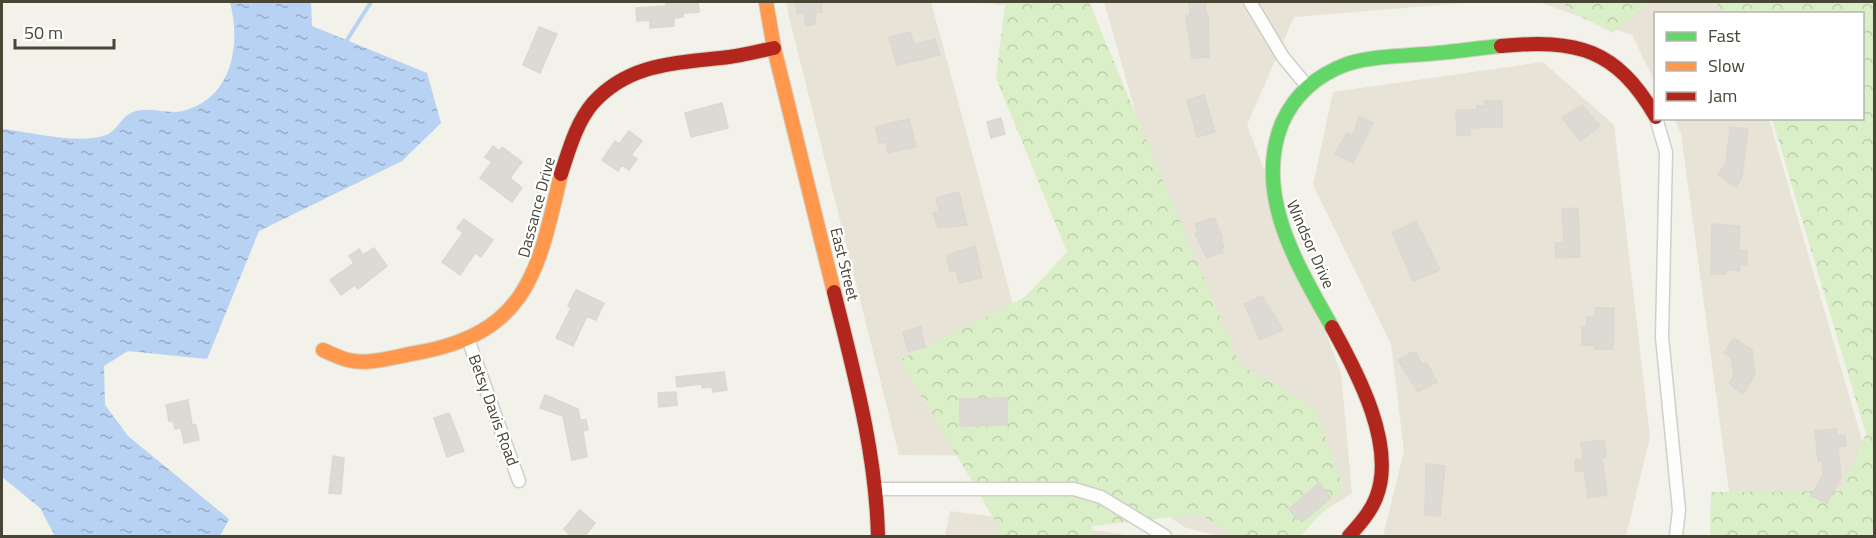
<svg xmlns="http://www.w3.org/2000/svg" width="1876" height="538" viewBox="0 0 1876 538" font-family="'Titillium Web',sans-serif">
	<defs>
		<pattern id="forest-crowns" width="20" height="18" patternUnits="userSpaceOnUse" patternTransform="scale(1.5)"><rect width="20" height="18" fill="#daefc8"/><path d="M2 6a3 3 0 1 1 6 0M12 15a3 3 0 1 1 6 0" fill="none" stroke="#bdceac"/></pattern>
		<pattern id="water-ripples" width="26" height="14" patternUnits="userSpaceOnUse" patternTransform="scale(1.5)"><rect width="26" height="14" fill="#b8d2f3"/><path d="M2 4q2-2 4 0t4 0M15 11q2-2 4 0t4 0" fill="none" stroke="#98acc6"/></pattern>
	</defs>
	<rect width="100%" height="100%" fill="#f2f1ea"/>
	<path fill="#e7e4d7" d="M787,2H931L1032,374L1213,385L1104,2H1477L1294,17L1247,125L1341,373L1352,493L1285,536H1219L1184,527L1081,456L899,455L788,13Z
		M1539,2H1735L1739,13L1656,14L1655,82L1632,35Z
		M1543,62L1614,125L1650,437L1626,536H1383L1404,451L1391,344L1313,185L1333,92Z
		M1674,119H1769L1874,482V518L1732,513L1681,133Z
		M950,511L1122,534L1124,536H945Z"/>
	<path fill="url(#forest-crowns)" d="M970,2H1089L1240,365L1315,407L1343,488L1301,536H1236L1200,514L1092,526V536H997L999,527L900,360L1025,297L1067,252L996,78L1005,5Z
		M1565,2H1649L1613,33L1565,9Z
		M1715,2H1874V536H1710L1711,492L1840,491L1866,434L1772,119L1862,118V14L1726,13Z"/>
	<path fill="url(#water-ripples)" d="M230,2H311L312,26L427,73L441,123L402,161L259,231L207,359L128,351L104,366L105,405L128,436L229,519L220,536H55L40,508L2,477V129C32,132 78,145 106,135C121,129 120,112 142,110C155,109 168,114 183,111C233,98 241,44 230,2Z"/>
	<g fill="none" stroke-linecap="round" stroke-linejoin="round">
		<path stroke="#b8d2f3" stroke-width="4" d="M347,40L371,2"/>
	</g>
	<path fill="#dcdad3" stroke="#dad8d0" stroke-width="1.5" d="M665,2H698L699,12L683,13V17L674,18V26L650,28V20L637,21L636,8L666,6Z
		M796,2H821L822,12L814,13L816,24L806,26L804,13H797Z
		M1189,2H1205L1206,15H1208L1209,57L1192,58L1186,16L1190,15Z
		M539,27L557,34L540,73L523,65Z
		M910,32L914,45L935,39L940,55L897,65L889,37Z
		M1204,95L1215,132L1197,137L1187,100Z
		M1485,101H1502V127L1470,128V135H1457L1456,110H1477V106H1485Z
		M722,103L728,128L691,137L685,113Z
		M1582,105L1600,126L1581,141L1562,118Z
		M1359,117L1373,123L1353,163L1335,154L1347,133L1352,136Z
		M1001,118L1005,134L991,138L987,122Z
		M909,119L916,147L888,153L886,142L879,143L875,127Z
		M1730,127L1748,129L1742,177L1736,187L1718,174L1726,164Z
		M629,131L642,141L631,155L637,159L629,170L622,165L618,171L602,160L615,141L619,144Z
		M493,146L499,151L502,147L522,162L510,178L522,188L512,202L480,178L492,162L485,157Z
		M959,192L967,225L938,228L933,213L939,211L936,198Z
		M1578,208L1580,257L1556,258L1555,243L1564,242L1562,209Z
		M1214,218L1223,238L1221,239L1224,247L1221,248L1223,252L1207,258L1195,234L1198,233L1195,224Z
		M464,219L493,240L481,257L475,253L460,275L442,262L463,233L457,228Z
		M1416,221L1440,270L1413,281L1392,233Z
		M1712,224L1740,226L1739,251H1747V265L1740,264L1739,271L1726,270V274H1711Z
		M975,246L982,278L959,283L956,270L950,271L947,255Z
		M374,248L387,266L358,289L355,285L341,295L330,280L354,263L349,256L359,249L363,255Z
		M576,290L604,303L596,320L587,316L573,346L556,338L571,308L568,306Z
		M1262,296L1283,330L1260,340L1244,304Z
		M1595,308H1614L1613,349H1595L1594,345H1582V327H1587V317H1595Z
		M921,327L925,347L908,351L903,332Z
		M1734,338L1752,350L1755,374L1743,394L1729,383L1734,376L1731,357L1724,353Z
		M1412,352L1416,353L1422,365L1426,362L1437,382L1418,392L1398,360Z
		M724,372L727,390L713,392L712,387L702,388V384L677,387L676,377Z
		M676,392L677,405L659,407L658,393Z
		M545,395L578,409L580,420H586L588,430L583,431L587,457L572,460L563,416L540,408Z
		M1007,398V425L960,426V399Z
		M188,400L192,425H196L199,440L184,443L181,428L175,429L173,421H169L166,405Z
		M449,413L464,451L447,457L434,418Z
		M1836,429L1837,436L1845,435L1846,446L1838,447L1841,477L1827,503L1811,496L1823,474L1822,461H1818L1815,431Z
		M1604,440L1606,457L1602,458L1607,495L1588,498L1584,471H1576L1575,460L1583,459L1581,443Z
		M333,456L344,458L341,494L329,493Z
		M1426,464L1445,466L1440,516L1425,515Z
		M1319,483L1331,498L1303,521L1300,517L1297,519L1289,509Z
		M580,510L595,523L584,537H572L564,529Z"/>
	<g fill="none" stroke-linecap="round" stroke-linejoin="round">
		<g stroke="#d0cfc8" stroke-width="15">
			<path id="street" d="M1250,2L1283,57L1307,86
				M1656,118L1666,152L1662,337L1679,510L1676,536
				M468,339L519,481
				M877,489H1074L1101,497L1165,536"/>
		</g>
		<g stroke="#d2d0c1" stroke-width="16">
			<path id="fast" d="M1332,327C1298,266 1253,195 1282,123C1295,94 1317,75 1347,64C1377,55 1407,56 1438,53C1459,51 1480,48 1501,46"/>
		</g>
		<g stroke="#d2d0c1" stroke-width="16">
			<path id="slow" d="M766,2L774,48L834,292
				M323,350C332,354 343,360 353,361C373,364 397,356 416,353C528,333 538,272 561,174"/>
		</g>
		<g stroke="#d2d0c1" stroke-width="16">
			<path id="jam" d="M1501,46C1577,39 1616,48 1656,117
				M561,174C569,150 576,123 593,103C630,62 679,63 729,57C744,55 759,51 774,48
				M834,292C854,373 876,452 878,536
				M1332,327C1357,372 1397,446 1376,498C1370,513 1359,525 1349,536"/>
		</g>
		<use href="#street" stroke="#fdfdfc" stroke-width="12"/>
		<use href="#fast" stroke="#63d668" stroke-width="14"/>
		<use href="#slow" stroke="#ff974d" stroke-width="14"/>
		<use href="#jam" stroke="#b3261e" stroke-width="14"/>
	</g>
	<g text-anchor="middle" stroke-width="4.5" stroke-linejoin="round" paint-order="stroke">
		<g font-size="16" fill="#494535" stroke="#fff">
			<text transform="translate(536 207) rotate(-75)" y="6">Dassance Drive</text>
			<text transform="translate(1311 244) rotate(66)" y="6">Windsor Drive</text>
			<text transform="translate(845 264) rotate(76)" y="6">East Street</text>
			<text transform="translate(494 410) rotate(70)" y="6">Betsy Davis Road</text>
		</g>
	</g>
	<rect width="1876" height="538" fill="none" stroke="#494535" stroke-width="6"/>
	<rect x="1654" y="12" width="210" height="108" fill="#ffffff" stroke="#b6b5ae" stroke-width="1.5"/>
	<rect x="1666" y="32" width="30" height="9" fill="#63d668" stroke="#b6b5ae" stroke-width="1.5"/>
	<text x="1708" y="42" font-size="18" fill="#494535">Fast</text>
	<rect x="1666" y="62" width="30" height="9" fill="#ff974d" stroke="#b6b5ae" stroke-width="1.5"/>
	<text x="1708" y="72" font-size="18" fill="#494535">Slow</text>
	<rect x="1666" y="92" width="30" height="9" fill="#b3261e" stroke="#b6b5ae" stroke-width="1.5"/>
	<text x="1708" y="102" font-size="18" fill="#494535">Jam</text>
	<path d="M15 39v9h99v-9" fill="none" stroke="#494535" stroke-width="3"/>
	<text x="24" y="39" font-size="18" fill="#494535" stroke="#ffffff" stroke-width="4.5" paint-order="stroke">50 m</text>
</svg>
